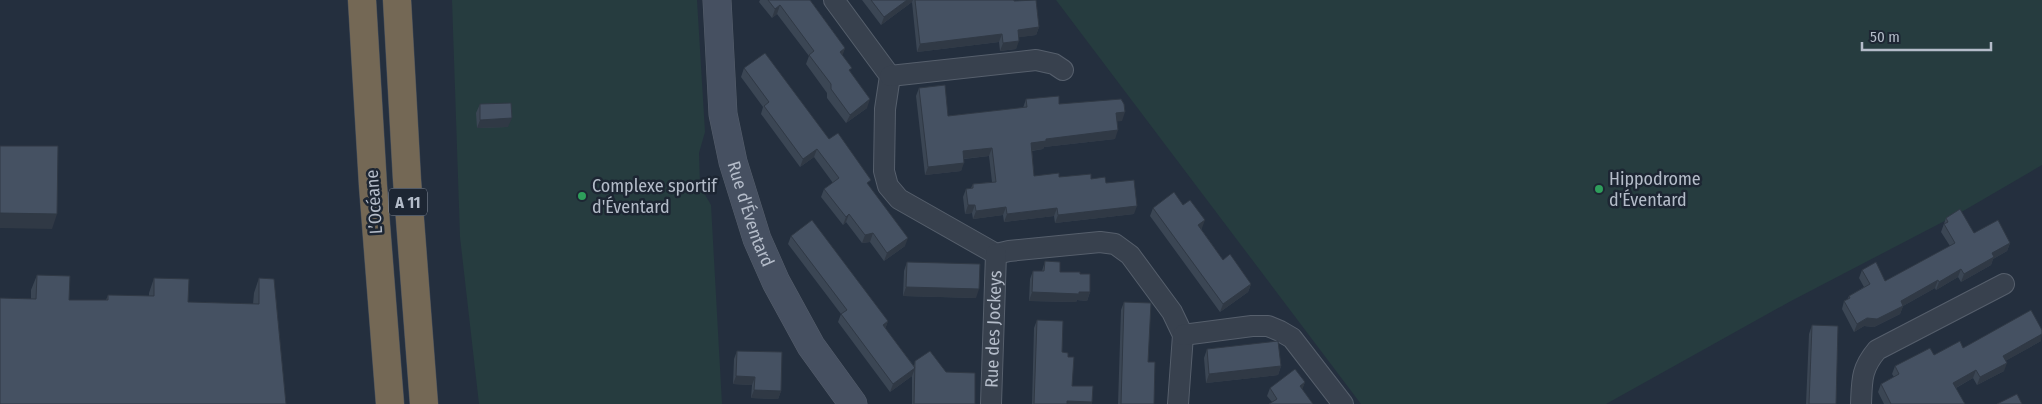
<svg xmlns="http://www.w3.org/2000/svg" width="2042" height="404" viewBox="0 0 2042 404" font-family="'Fira Sans Condensed',sans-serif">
	<rect width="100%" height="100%" fill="#242f3e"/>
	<path fill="#263c3f" d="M452,0H697L705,132L699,153L700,186L711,205L722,404H479L460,237Z
		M1056,0H2042V165L1958,214L1791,301L1606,404H1361Z"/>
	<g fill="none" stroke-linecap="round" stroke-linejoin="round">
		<g stroke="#565f6c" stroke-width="22">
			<g id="street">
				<path d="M834,0L890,76L885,109L884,171L888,186L899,199L996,254L1009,251L1100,242L1115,244L1130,255L1172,312L1183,335L1178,404"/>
				<path d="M890,76L1036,60L1054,64L1063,70"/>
				<path d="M1183,335L1252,326H1268L1280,331L1292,338L1343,404"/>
				<path id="s1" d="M991,404L996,254"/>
				<path d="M1861,404C1862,380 1861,369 1877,350L2004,284"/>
			</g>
		</g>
		<g stroke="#565f6c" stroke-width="29">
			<g id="secondary">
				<path id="s2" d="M717,0L723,114L733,162L757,239L776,282L811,346L853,404"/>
			</g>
		</g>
		<g stroke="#434c59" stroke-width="29">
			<path id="highway" d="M362,0L373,186L390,404
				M397,0L407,180L424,404"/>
		</g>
		<use href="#street" stroke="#38414e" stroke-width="20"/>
		<use href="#secondary" stroke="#465061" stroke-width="28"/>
		<use href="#highway" stroke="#746855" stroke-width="28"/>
	</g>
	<path fill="#3b4654" d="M760,0H810L845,48L842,55L867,108L846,123L827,98V93L806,64L809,56L777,14L772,18L759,2Z
		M862,0H1014L1039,27L1036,35L1019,37L1016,49L1000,51L999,42L917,52L912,2L881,25Z
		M744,68L829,139L869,186L905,246L884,261L870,242L862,243L846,222L843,225L821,197L824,189L833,183L814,157L800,167L761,114L763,107L741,77Z
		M919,88L948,116L1023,108L1026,99L1059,104L1122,121H1117L1115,139L1044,147L1043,149L1032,151L1034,176L1091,179L1106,183L1134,214L1055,223L1054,216L1004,222L1003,215L973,219L972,213L965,214L963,197L966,189L971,188L973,184L992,182L989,156L964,159L961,171L925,175L916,96Z
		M480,104L508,127L477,128L476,113Z
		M1183,205L1202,228L1201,229L1223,260L1251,284L1248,292L1220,312L1150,216L1153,208Z
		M1946,218L1974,233L2010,243L2007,251L1993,259L1991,265L1961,282L1958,277L1936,290L1935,288L1903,306L1900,314L1874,327L1864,326L1854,332L1842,309L1844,301L1847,300L1849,296L1864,287L1859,278L1862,270L1885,281L1950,246L1941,232Z
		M791,236L888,321L885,329L914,366L915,361L946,372L975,404H912V376L890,392L838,322L841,314L788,244Z
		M1045,261L1060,272L1080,274L1090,292L1087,301L1077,300L1076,302L1029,301L1030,279L1033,271H1042Z
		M907,262L976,298L903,296L904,271Z
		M37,275L69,300H106L108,295L149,296V293L154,278L188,302L253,304L254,293L259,278L286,404L31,299V290Z
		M1124,302L1148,362L1154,404H1118L1121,310Z
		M1037,320L1062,352L1068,357L1072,386L1092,402V404H1032L1034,328Z
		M1812,325L1836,404H1806L1809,334Z
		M2041,341L2005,361L2004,371L1977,385L1973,378L1956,388L1965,404H1884L1878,392L1881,384L1894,377L1892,374L1895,366L1963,348Z
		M1207,349L1281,366L1278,375L1206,383L1204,358Z
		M737,351L781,391L778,399L751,398L752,385L733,384L734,359Z
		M1305,382L1302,389L1272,402L1267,396L1270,388Z"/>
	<path fill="#303945" d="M907,0H913L912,2L881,25L884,17Z
		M780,5L777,14L772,18L775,9Z
		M1039,27L1036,35L1015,38L1018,30Z
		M1002,34L999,42L917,52L920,44Z
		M1019,41L1016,49L1000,51L1003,43Z
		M845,48L842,57L840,52Z
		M870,99L867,108L846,123L850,115Z
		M1125,112L1122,121L1113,122L1116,113Z
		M512,118L508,127L477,128L480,120Z
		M1118,130L1115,139L1044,147L1043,149L1028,151L1031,143L1046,139Z
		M992,148L989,156L960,159L963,151Z
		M817,149L814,157L800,167L803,159Z
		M964,163L961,171L925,175L928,167Z
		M968,205H975L972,213L965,214Z
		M1137,206L1134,214L1055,223L1058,215Z
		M1006,207L1003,215L973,219L976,211Z
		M1057,208L1054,216L1004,222L1007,214Z
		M0,213L57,214L52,229L0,228Z
		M849,214L846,222L843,225L846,217Z
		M1205,220L1202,228L1195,233L1198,225Z
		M873,233L870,242L862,243L865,235Z
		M908,238L905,246L884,261L887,253Z
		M2010,243L2007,251L1993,259L1991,265L1961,282L1964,274L1992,253Z
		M1961,269L1958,277L1936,290L1939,282Z
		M1938,280L1935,288L1903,306L1900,314L1874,327L1864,326L1854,332L1857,324Z
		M1251,284L1248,292L1220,312L1223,304Z
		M906,287L979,289L976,298L903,296Z
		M1032,292H1090L1087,301L1077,300L1076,302L1029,301Z
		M888,321L885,329L883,325Z
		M2042,334L2041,341L2000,364L2003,356Z
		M2007,363L2004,371L1977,385L1980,377Z
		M1281,366L1278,375L1206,383L1209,374Z
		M915,368L912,376L890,392L893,384Z
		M1976,370L1973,378L1950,391L1953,383Z
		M736,376L755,377L752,385L733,384Z
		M1305,382L1302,390L1300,386Z
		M754,390L781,391L778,399L751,398Z
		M1067,401L1092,402V404H1066Z"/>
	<path fill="#455162" stroke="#303945" d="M768,0H810L845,48L840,52L852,68L849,70L870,99L850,115L831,89V84L809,55L814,51L780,5L775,9Z
		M871,0H907L884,17Z
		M915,0H1014V1L1036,0L1039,27L1018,30L1019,41L1003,43L1002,34L920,44Z
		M765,53L829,139L838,133L871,180L867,183L908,238L887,253L873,233L865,235L849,214L846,217L824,189L839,178L817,149L803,159L764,106L769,102L744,68Z
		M945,85L948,116L1027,107L1026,99L1059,96V104L1121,99L1124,104L1125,112L1116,113L1118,130L1046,139V141L1031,143L1034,176L1059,173V177L1091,174V179L1105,177L1106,183L1134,180L1137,206L1058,215L1057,208L1007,214L1006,207L976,211L975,205H968L966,189L973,188V184L996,182L992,148L963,151L964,163L928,167L919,88Z
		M511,103L512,118L480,120V104Z
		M0,146H58L57,214L0,213Z
		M1174,192L1183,205L1190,200L1205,220L1198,225L1223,260L1230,254L1251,284L1223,304L1153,208Z
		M1960,209L1974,233L1998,220L2010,243L1992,253L1994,257L1964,274L1961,269L1939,282L1938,280L1901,301L1903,306L1877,319L1867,318L1857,324L1844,301L1850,298L1849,296L1870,284L1862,270L1876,262L1885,281L1955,243L1944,224L1948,222L1946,218Z
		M812,220L888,321L883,325L915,368L893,384L841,314L847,310L791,236Z
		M1045,261L1060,262V272H1080V274H1090V292H1079V294L1032,292L1033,271H1044Z
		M907,262L980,264L979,289L906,287Z
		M37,275L70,276L69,300H108V295L154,296V278L189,279L188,302L259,304V278L274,279L286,404H0V298L36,299Z
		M1124,302L1151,303L1148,362H1155L1154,404H1121Z
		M2031,310L2042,330V334L2003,356L2007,363L1980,377L1976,370L1953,383L1965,404H1891L1881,384L1899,374L1895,366L1930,348L1934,355L1960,341L1963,348Z
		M1037,320L1063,321L1062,352L1068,353V357H1074L1072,386H1093L1092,402L1067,401V404H1034Z
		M1812,325L1838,326L1836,404H1809Z
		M1278,341L1281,366L1209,374L1207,349Z
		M737,351L782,352L781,391L754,390L755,377L736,376Z
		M930,351L946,372L975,373V404H914L915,361Z
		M1295,369L1305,382L1300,386L1313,404H1269L1277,399L1270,388Z
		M2017,394L2022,404H1997Z"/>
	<g fill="#2e9e5b" stroke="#1d2633" stroke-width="2">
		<circle cx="1599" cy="189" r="5"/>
		<circle cx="582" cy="196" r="5"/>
	</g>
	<g text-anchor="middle" stroke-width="5" stroke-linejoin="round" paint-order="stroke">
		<rect fill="#1d2633" stroke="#878f9c" stroke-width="1" x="389" y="188.5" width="38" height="27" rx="4"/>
		<g font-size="16" font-weight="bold" fill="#b4bcc9">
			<text x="408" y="208">A 11</text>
		</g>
		<g font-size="18" fill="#b4bcc9" stroke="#1d2633" text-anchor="start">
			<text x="1609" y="185">Hippodrome<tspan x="1609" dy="21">d'Éventard</tspan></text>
			<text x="592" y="192">Complexe sportif<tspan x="592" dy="21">d'Éventard</tspan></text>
		</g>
		<g font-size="18" fill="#b4bcc9" stroke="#1d2633">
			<text transform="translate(374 202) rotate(-94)" y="6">L’Océane</text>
			<text dy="6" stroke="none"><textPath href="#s2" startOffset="218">Rue d'Éventard</textPath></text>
			<text dy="6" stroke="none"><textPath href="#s1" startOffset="75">Rue des Jockeys</textPath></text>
		</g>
	</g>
	<path d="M1862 42v8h129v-8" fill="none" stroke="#b4bcc9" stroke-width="2.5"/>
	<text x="1870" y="42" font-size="15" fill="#b4bcc9" stroke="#1d2633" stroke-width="4" paint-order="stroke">50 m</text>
</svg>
